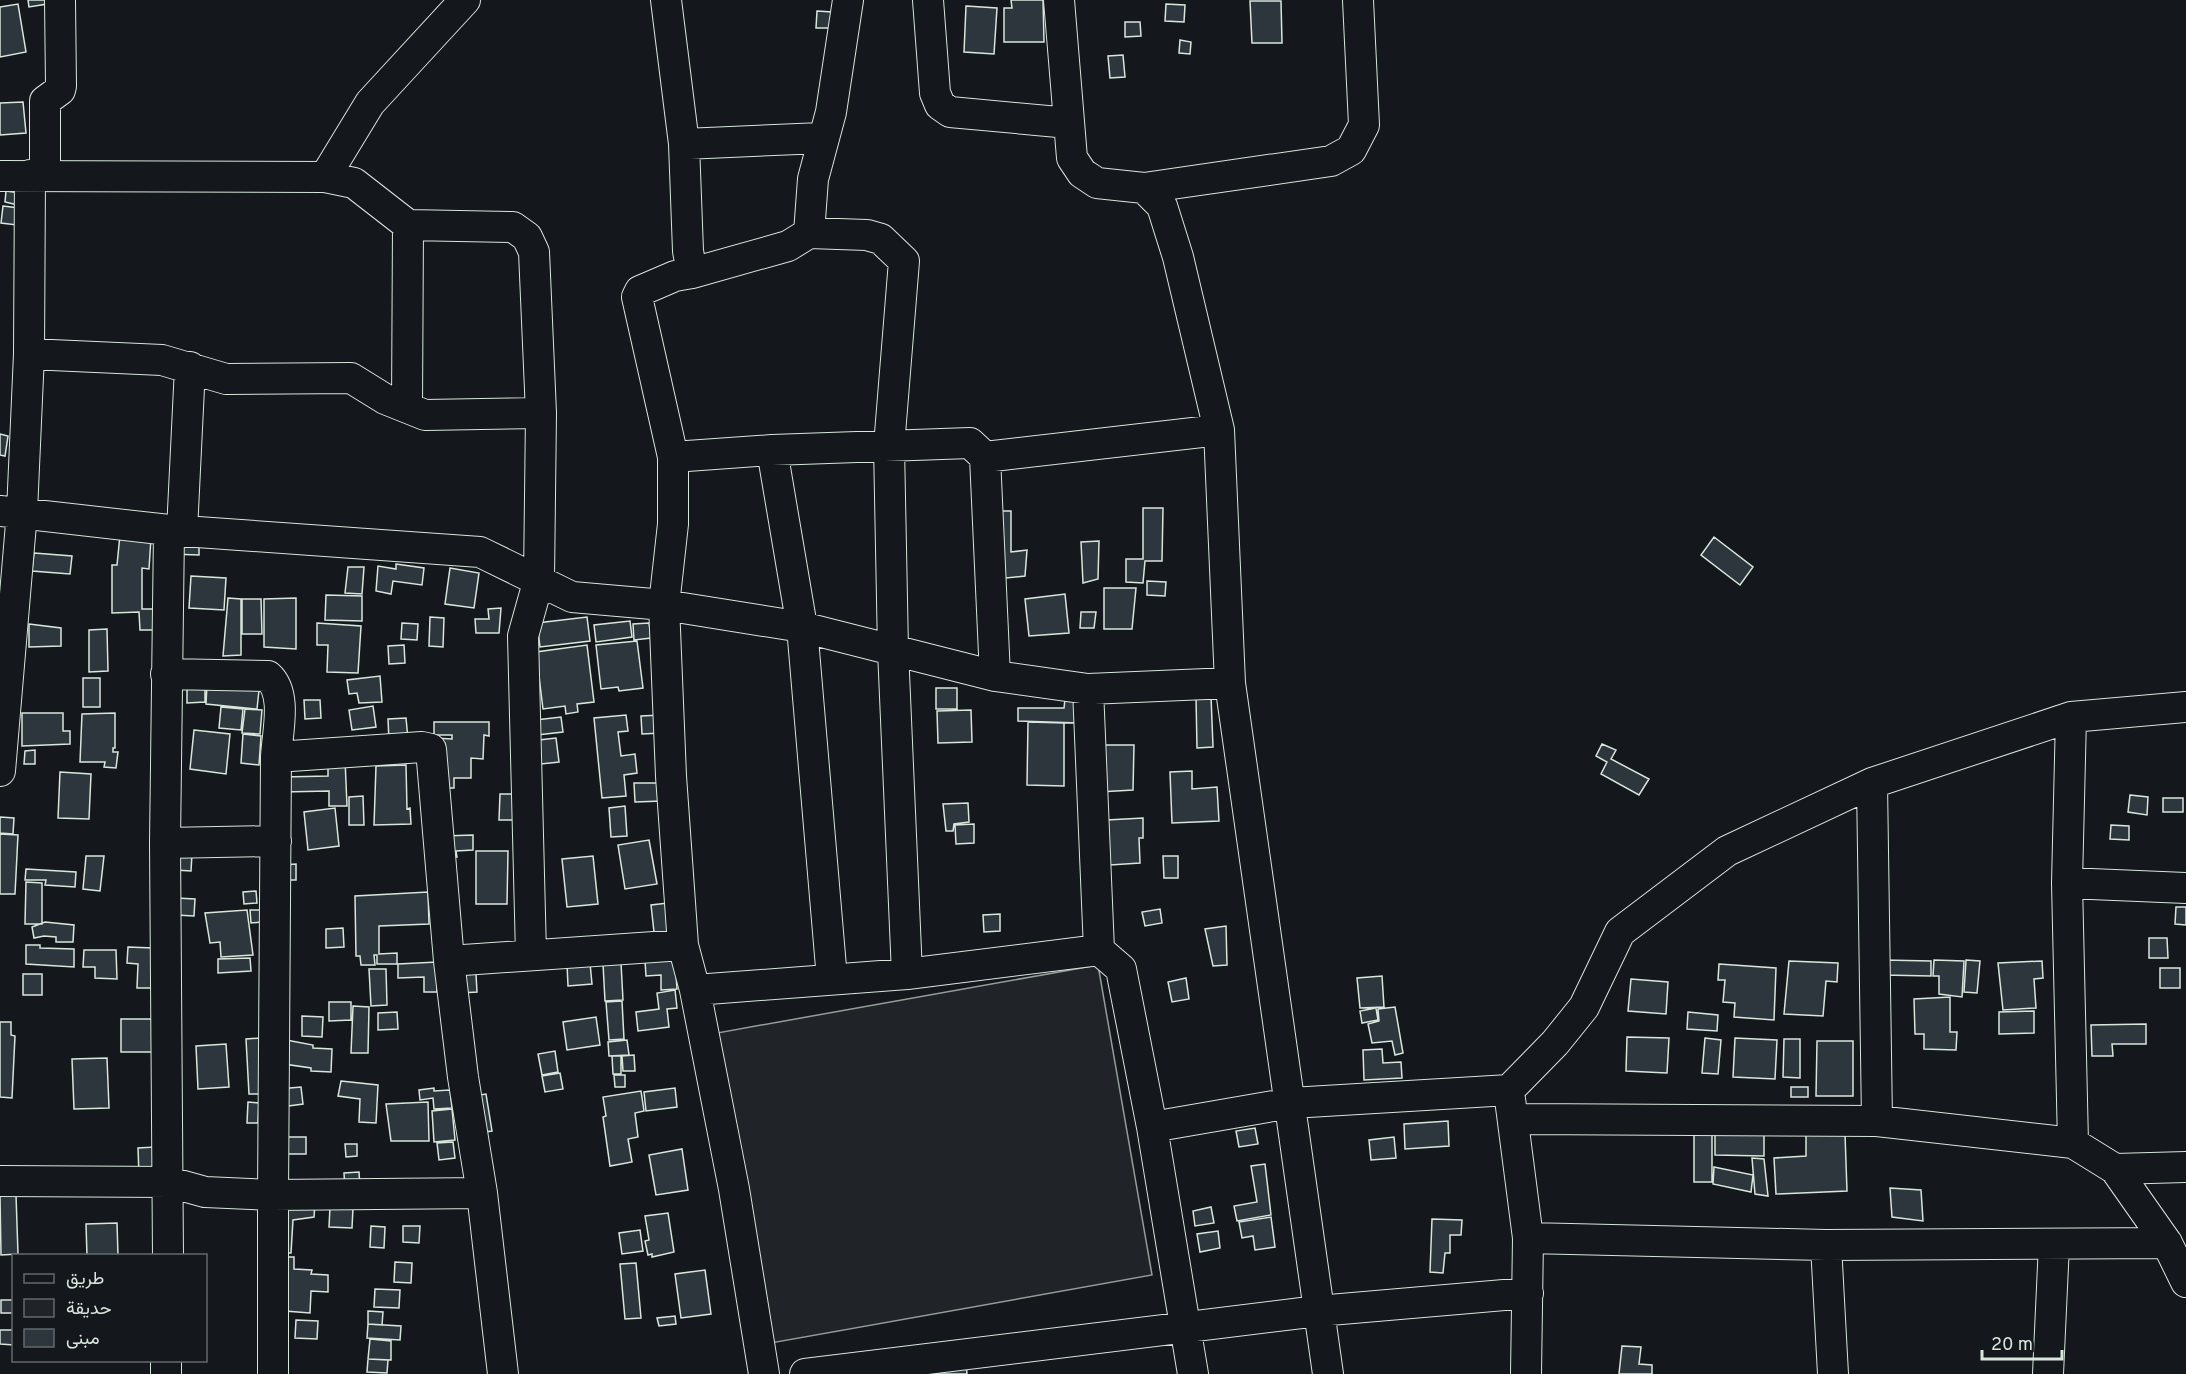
<svg xmlns="http://www.w3.org/2000/svg" width="2186" height="1374" viewBox="0 0 2186 1374" font-family="Overpass,Vazirmatn,sans-serif">
	<rect width="100%" height="100%" fill="#14181c"/>
	<path fill="#202428" stroke="#939e99" stroke-width="1.5" d="M1098,965L1152,1275L771,1343L717,1033Z"/>
	<path fill="#2c363c" stroke="#d8e6dc" stroke-width="1.5" d="M28,0H47V4L29,7Z
		M1011,0H1043L1044,42H1004V8H1012Z
		M1250,1H1281L1282,43H1252Z
		M18,4L26,52L0,57V7Z
		M1166,4L1185,5L1184,22L1165,21Z
		M966,6L997,8L994,54L964,52Z
		M817,11L832,12L831,28H816Z
		M1125,22H1140L1141,36L1125,37Z
		M1180,40L1191,42L1190,54L1179,53Z
		M1123,55L1125,77L1110,78L1108,56Z
		M23,102L26,133L0,135V103Z
		M6,191L20,193L18,205L5,202Z
		M3,206L19,208L17,225L1,223Z
		M0,434L8,436L5,456L0,455Z
		M1143,508H1163L1162,561H1145L1143,583L1126,582V559H1143Z
		M994,511H1011V552L1027,550L1025,576L996,579Z
		M120,535L151,538L149,569L142,568V609H156V630H140L139,612L112,613V565H117Z
		M1714,537L1753,567L1740,585L1701,555Z
		M171,541H199V555L170,554Z
		M1099,541L1098,579L1083,583L1081,542Z
		M34,553L72,556L70,574L32,571Z
		M396,564L424,568L422,585L393,581L391,594L376,591L378,566L396,569Z
		M348,567H364L362,594L345,593Z
		M450,568L479,573L474,608L445,604Z
		M191,576L226,578L224,610L189,608Z
		M1147,581L1166,582L1165,596L1147,595Z
		M1104,588H1136L1132,629H1104Z
		M1065,594L1069,633L1029,636L1025,599Z
		M326,595L362,596V621L325,620Z
		M228,598L241,599V655L223,656Z
		M296,598V649L264,647V599Z
		M242,599H261L262,634H242Z
		M501,608L499,633H476L475,619H489L488,609Z
		M1081,612H1096L1094,628H1080Z
		M430,617L444,618L443,647L429,646Z
		M587,617L590,641L540,647L537,623Z
		M630,621L632,637L596,642L594,625Z
		M317,623L361,626L358,673L327,672L328,645H317Z
		M402,623L418,624L417,640L401,639Z
		M649,623L651,638L634,640L633,624Z
		M29,624L61,628V646L29,647Z
		M107,629L108,671L89,672V630Z
		M637,641L643,688L619,691L618,687L601,689L596,645Z
		M404,645L405,663L389,664L388,646Z
		M587,645L594,702L577,704L578,712L566,714L565,706L543,709L536,652Z
		M380,676L382,702L359,703L357,693L349,694L347,680Z
		M83,678H100V707H83Z
		M187,682H205V702L187,703Z
		M207,685L259,690L257,709L206,704Z
		M936,688H957V709H936Z
		M1211,696L1213,747L1197,748L1196,697Z
		M1065,699L1077,700L1079,723L1018,721V708H1064Z
		M304,700H320L321,718L305,719Z
		M373,706L376,727L352,730L349,710Z
		M221,707L243,709L241,730L219,728Z
		M245,709L262,710L260,734L242,733Z
		M971,710L972,742L938,743L937,711Z
		M22,713H63V731H70V744L22,746Z
		M115,713V748H113V752H118L116,768L104,767L105,762H80L82,714Z
		M626,715L628,731L618,732L621,756L635,754L637,773L624,775L626,796L602,798L594,718Z
		M661,715V733L642,734L641,716Z
		M561,717L563,732L528,736L527,721Z
		M406,718L408,739L389,741L388,719Z
		M434,722H489V736L484,735L483,759L471,758V778H454V788H434V738L452,739V735H434Z
		M1028,722L1064,723V786L1027,785Z
		M194,730L230,734L226,774L190,769Z
		M243,734L261,736L259,765L241,763Z
		M556,738L559,762L541,764L539,740Z
		M1602,744L1616,750L1611,759L1649,779L1639,795L1601,774L1607,762L1596,756Z
		M1092,745H1134L1133,790L1099,792Z
		M35,750V764H24L25,751Z
		M345,759L347,806H329V791L283,792V777L328,776V760Z
		M406,765L407,809L410,808L411,824L374,825L376,766Z
		M1192,771V789L1217,787L1219,821L1172,823L1170,772Z
		M60,772L91,774L89,819L58,818Z
		M634,783H661L662,801L635,802Z
		M500,794H515L514,820H499Z
		M2130,795L2148,797L2147,815L2128,812Z
		M363,796L364,825H349V797Z
		M2163,798H2183V812H2163Z
		M968,803L969,822L954,824L953,831H946L943,804Z
		M625,806L627,836L611,837L609,808Z
		M335,808L339,846L308,850L304,812Z
		M0,817L14,818L13,834L0,833Z
		M1143,818V838H1139L1140,863L1110,865L1107,820Z
		M974,824V843L956,844L955,825Z
		M2111,825L2129,826V840L2110,839Z
		M0,834L18,835L15,894H0Z
		M473,835V850L456,851L457,857L445,858L444,836Z
		M649,840L657,884L625,889L618,845Z
		M476,851H508L507,904H476Z
		M176,854H192L191,871L175,870Z
		M86,856H104L100,891L83,889Z
		M593,856L598,904L567,907L562,859Z
		M1163,856H1178V878H1164Z
		M296,864V880H281V865Z
		M26,869L76,872L75,887L45,885L46,880H25Z
		M26,882L42,883V924H25Z
		M256,891L257,903L244,904L243,892Z
		M428,892L429,924L379,926V954L397,953V964H377V955H374L375,965H361L360,956H356L355,896Z
		M176,898L195,899L194,916L176,915Z
		M668,903L673,939L655,941L651,905Z
		M2176,907H2186V925L2175,924Z
		M1160,909L1162,923L1145,926L1142,912Z
		M247,910L253,955L221,957L220,942L210,943L205,913Z
		M250,910H261L262,922L251,923Z
		M1000,914V931L984,932L983,915Z
		M45,922L74,925L73,942H56V937L44,936L34,938L32,927Z
		M1226,926L1227,965L1213,966L1205,929Z
		M343,928L344,947L326,948V929Z
		M2149,938H2167L2168,958H2149Z
		M26,945H40V948L74,949V967L26,964Z
		M128,947L153,948V988H137L138,964L127,963Z
		M84,950H116L117,979L95,978V967H83Z
		M250,958L251,971L218,973V959Z
		M675,959L677,989L661,990V975L646,976L645,961Z
		M1884,960L1931,961V976L1883,975Z
		M1934,960L1964,961L1962,997L1939,994V976H1933Z
		M1966,960L1980,961L1977,993L1964,992Z
		M1789,961L1838,963L1837,982L1826,981L1823,1016L1784,1014Z
		M2042,961L2043,978L2034,979L2036,1008L2003,1010L1998,963Z
		M437,962V992H424V977L398,978V964Z
		M590,963L592,984L568,986L567,964Z
		M621,963L623,1000L605,1001L603,964Z
		M1719,964L1776,968L1774,1020L1734,1017L1735,1003L1723,1002L1725,980H1718Z
		M2160,968H2180V988H2160Z
		M369,969H386L387,1005L371,1006Z
		M23,974H42V995H23Z
		M476,974L477,992L460,993L459,975Z
		M1382,976L1384,1007L1360,1008L1357,978Z
		M1186,978L1189,999L1172,1002L1168,982Z
		M1631,979L1668,982L1666,1014L1628,1011Z
		M675,990L677,1008L667,1009L669,1027L638,1031L636,1012L659,1009L657,993Z
		M1950,997V1032H1957L1956,1050L1924,1049V1034H1915L1914,999Z
		M622,1001L624,1039L609,1040L606,1002Z
		M329,1002H351V1020L329,1021Z
		M353,1006L369,1007L368,1053H351Z
		M1395,1007L1403,1053L1395,1055L1392,1041L1372,1043L1368,1024L1379,1021L1378,1009Z
		M1376,1008L1378,1020L1362,1023L1360,1011Z
		M2034,1011V1033L1999,1034V1012Z
		M397,1012L398,1029L378,1030V1013Z
		M1688,1012L1718,1015L1717,1031L1687,1029Z
		M302,1016L323,1017L322,1037L302,1036Z
		M596,1017L600,1045L567,1050L563,1022Z
		M121,1019H153L152,1052H121Z
		M0,1022H11V1035L15,1036L12,1098L0,1097Z
		M2146,1024V1044H2112L2113,1056H2092L2091,1025Z
		M1627,1037L1669,1038L1667,1073L1626,1071Z
		M261,1038L260,1094H249L246,1039Z
		M1705,1038L1721,1040L1718,1074L1702,1073Z
		M1735,1038L1777,1040L1775,1079L1733,1077Z
		M281,1039L313,1045V1048L332,1049L331,1072L311,1071V1068L277,1063Z
		M1784,1039H1800V1078L1783,1077Z
		M627,1040L629,1055L609,1056L608,1042Z
		M1817,1041H1853V1096H1816Z
		M226,1044L229,1087L198,1089L196,1046Z
		M1382,1049L1383,1063L1401,1062L1402,1078L1364,1080L1363,1050Z
		M555,1051L558,1072L542,1075L538,1054Z
		M634,1055L635,1071H623L622,1056Z
		M612,1056H621V1074H613Z
		M107,1058L109,1108L74,1109L72,1059Z
		M560,1073L563,1089L545,1092L542,1076Z
		M614,1075H625V1087H615Z
		M341,1081L378,1085L376,1123L359,1122L360,1099L338,1096Z
		M301,1087L303,1104L281,1107L279,1089Z
		M1791,1087H1808V1097H1791Z
		M434,1088V1091L450,1090L452,1108L434,1109L433,1098L420,1100L419,1090Z
		M675,1088L677,1107L646,1111L644,1092Z
		M641,1091L644,1111L635,1113L638,1137L628,1139L632,1162L610,1166L603,1117L606,1116L603,1097Z
		M486,1094L492,1131L478,1133L473,1096Z
		M248,1102L259,1103L258,1123H247Z
		M428,1102L429,1141H391L386,1104Z
		M452,1109L455,1140L434,1142L432,1111Z
		M1448,1121L1449,1146L1405,1149L1404,1124Z
		M1255,1128L1258,1144L1239,1147L1236,1131Z
		M1715,1131H1764V1156L1715,1155Z
		M1694,1133H1712V1182H1694Z
		M1845,1134L1847,1191L1776,1194L1774,1158L1806,1156V1135Z
		M284,1137H306V1154H284Z
		M1394,1137L1396,1158L1371,1160L1369,1140Z
		M453,1142L455,1158L439,1160L437,1143Z
		M345,1144H357V1156L346,1157Z
		M155,1147L156,1175L139,1176L138,1148Z
		M682,1149L688,1190L656,1195L649,1155Z
		M1752,1158L1764,1159L1768,1196L1755,1194Z
		M1265,1164L1271,1215L1237,1221L1234,1206L1257,1202L1251,1166Z
		M1714,1167L1753,1175L1751,1192L1713,1184Z
		M359,1172L360,1188L345,1190L344,1173Z
		M1890,1188L1921,1190L1923,1221L1892,1217Z
		M16,1195L18,1254L1,1255L0,1196Z
		M315,1203L314,1217L293,1220L291,1253H278L277,1206Z
		M330,1207L353,1208L352,1228L329,1227Z
		M1211,1207L1214,1223L1195,1226L1193,1211Z
		M668,1213L674,1252L652,1257V1254L648,1255L645,1241L649,1240L645,1216Z
		M1271,1217L1275,1247L1255,1250L1253,1236L1242,1238L1239,1222Z
		M1432,1219L1462,1220L1461,1235H1450V1253H1445L1443,1273L1430,1272Z
		M117,1223L118,1255L87,1256L86,1224Z
		M371,1226L385,1227L384,1248L370,1247Z
		M403,1226H420L419,1243L403,1242Z
		M640,1230L643,1251L622,1254L619,1233Z
		M1218,1231L1220,1248L1200,1252L1197,1234Z
		M282,1257H294V1269L312,1270L311,1274L328,1275V1292L311,1291L310,1313L285,1311Z
		M395,1262L412,1263L411,1283L394,1282Z
		M636,1263L641,1318L625,1319L620,1264Z
		M705,1270L711,1314L681,1318L675,1274Z
		M375,1289L400,1290L399,1308L374,1307Z
		M1,1300H13V1313H1Z
		M368,1311L383,1312L382,1325L368,1324Z
		M675,1316L676,1324L659,1326L657,1318Z
		M296,1320L318,1321L317,1339L295,1338Z
		M368,1324L401,1326L400,1340L367,1338Z
		M0,1330H14V1345L0,1344Z
		M370,1339L391,1341V1360L368,1359Z
		M1622,1346L1641,1347L1639,1364L1652,1365V1374H1619Z
		M368,1359L388,1360L387,1373L367,1372Z
		M966,1364L967,1374H936V1367Z"/>
	<g fill="none" stroke-linecap="round" stroke-linejoin="round">
		<g stroke="#d8e6dc" stroke-width="32">
			<path id="minor" d="M666,0L684,144L688,251L692,273L675,276L640,291L637,297L673,457
				M928,0L935,93L940,105L950,112L1069,123
				M1059,0L1072,158L1082,173L1097,183L1144,188L1162,206L1178,257L1219,430L1230,683L1328,1374
				M684,144L822,138
				M45,175V101L60,90L61,86L60,0
				M0,176L325,177L354,183L408,225L513,227L527,237L534,252L541,413L539,579L523,636L531,954
				M325,177L370,103L465,0
				M1144,188L1331,161L1351,150L1364,125L1358,0
				M809,233L813,179L831,112L848,0
				M692,273L788,246L809,233L867,235L881,239L904,261L889,446L893,650L907,974
				M29,354L162,360L226,379L351,378L385,399L425,415L541,413
				M407,407L408,225
				M772,450L802,627L832,979
				M985,457L995,676
				M0,511L169,530L480,552L572,597L664,605L802,627L995,676L1088,689L1230,683
				M182,531L190,367
				M166,674L268,676C288,694 277,733 276,757L273,1195L482,1193
				M1088,689L1099,950
				M2186,707L2071,717L2067,883L2073,1143L2115,1169L2167,1243L2186,1282
				M276,757L422,747L431,749L449,961L463,1077L482,1193L503,1374
				M0,771L22,512L29,354L30,175
				M1872,783L1877,1121
				M165,843L276,841
				M2067,883L2186,888
				M449,961L683,945
				M695,990L907,974L1099,950L1121,969L1152,1127L1193,1374
				M1510,1099L1528,1238L1526,1374
				M1513,1119L1877,1121L2073,1143
				M1152,1127L1291,1103L1509,1090L1555,1043L1584,1007L1620,932L1727,851L1872,783L2071,717
				M2115,1169L2186,1167
				M0,1181L169,1182L205,1192L273,1195V1374
				M1528,1238L1826,1245L2167,1243
				M1826,1245L1833,1374
				M168,1256L165,843L169,530
				M166,1374V1360
				M764,1374L734,1189L695,990L683,945L671,776L664,605L673,524V457L772,450L970,443L985,457L1219,430
				M805,1374L1318,1311L1528,1293
				M2048,1374L2054,1244"/>
		</g>
		<use href="#minor" stroke="#14181c" stroke-width="30"/>
	</g>
	<rect x="12" y="1254" width="195" height="108" fill="#14181c" stroke="#626a69" stroke-width="1.5"/>
	<rect x="24" y="1274" width="30" height="9" fill="#14181c" stroke="#626a69" stroke-width="1.5"/>
	<text x="66" y="1284" font-size="18" fill="#d8e6dc">طريق</text>
	<rect x="24" y="1299" width="30" height="18" fill="#202428" stroke="#626a69" stroke-width="1.5"/>
	<text x="66" y="1314" font-size="18" fill="#d8e6dc">حديقة</text>
	<rect x="24" y="1329" width="30" height="18" fill="#2c363c" stroke="#626a69" stroke-width="1.5"/>
	<text x="66" y="1344" font-size="18" fill="#d8e6dc">مبنى</text>
	<path d="M1982 1350v9h80v-9" fill="none" stroke="#d8e6dc" stroke-width="3"/>
	<text x="1991" y="1350" font-size="18" fill="#d8e6dc" stroke="#14181c" stroke-width="4.5" paint-order="stroke">20 m</text>
</svg>
